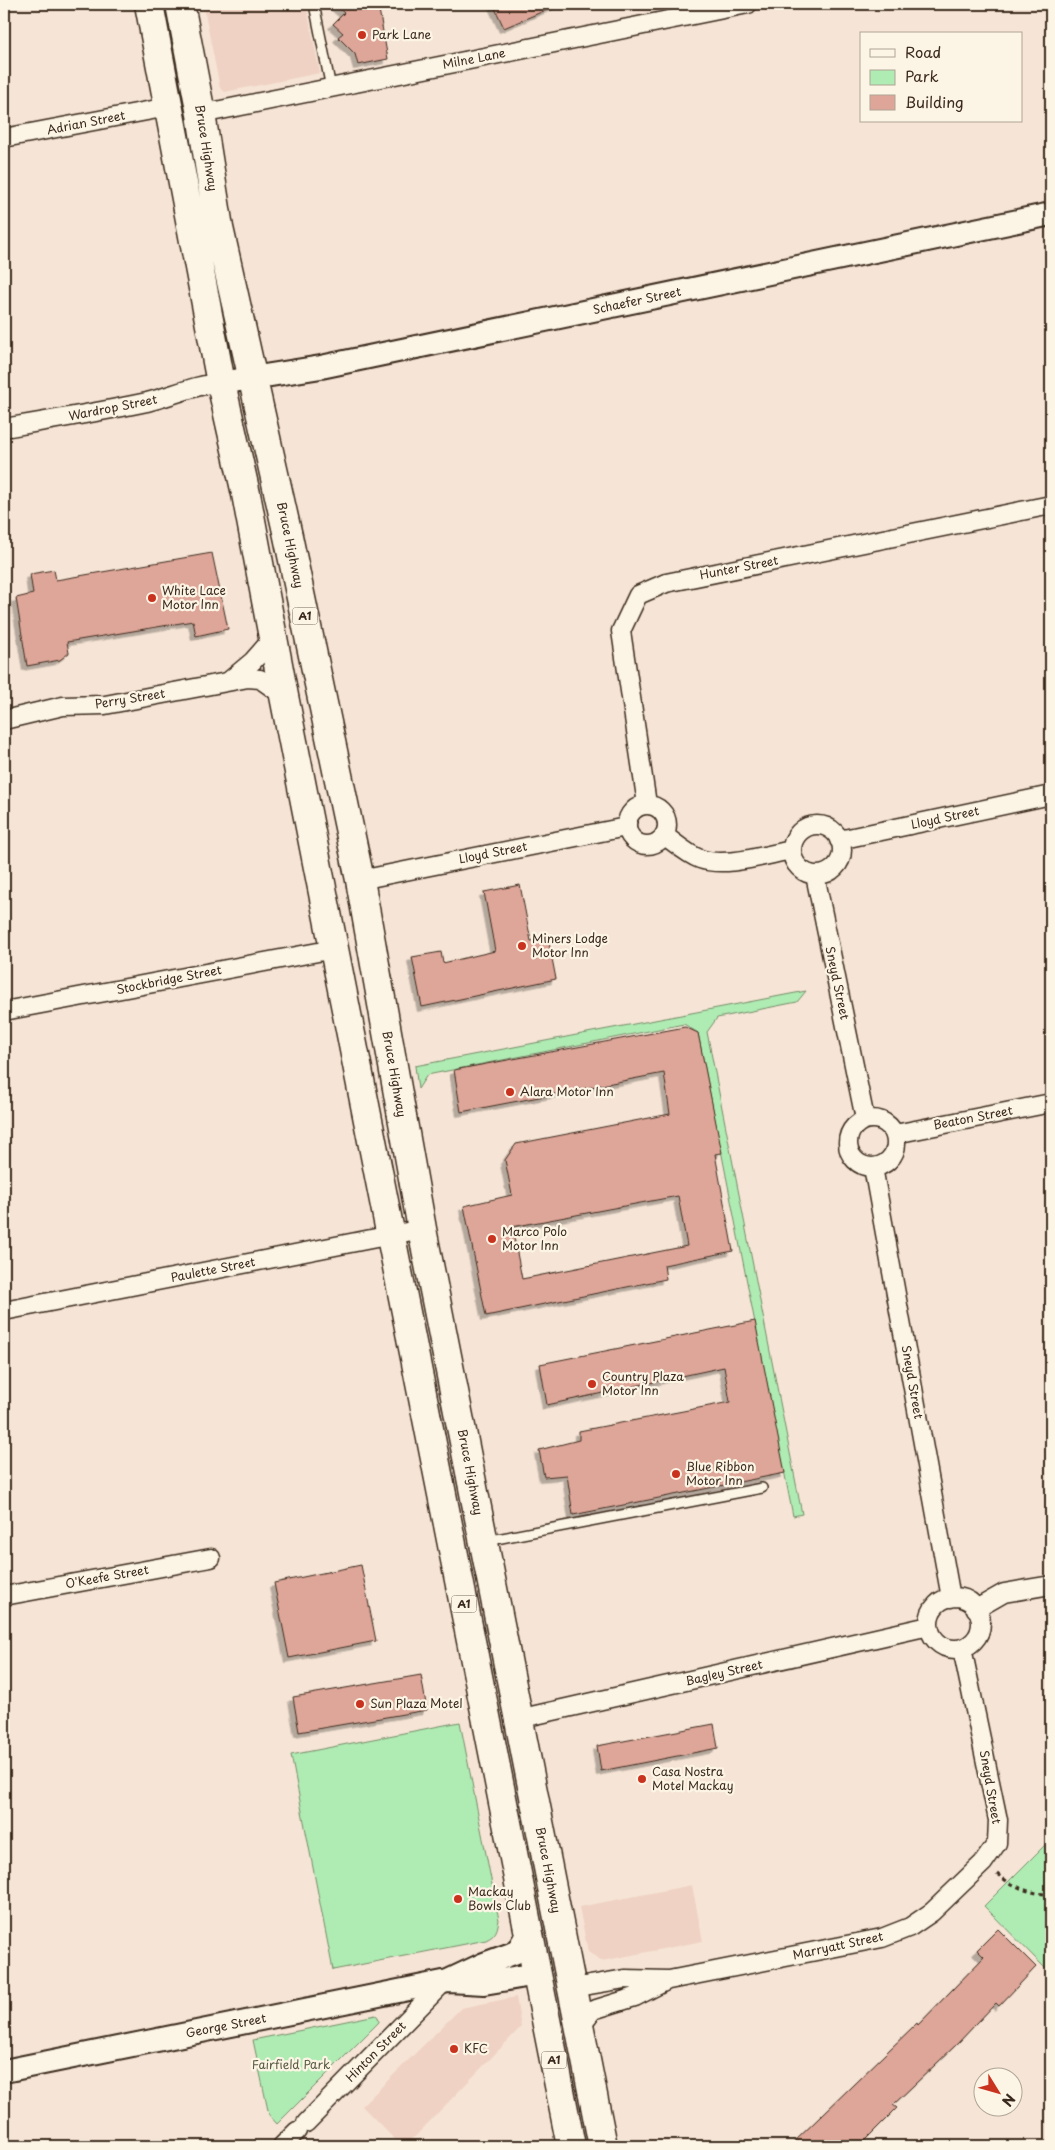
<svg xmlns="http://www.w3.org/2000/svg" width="1055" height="2150" viewBox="0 0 1055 2150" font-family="'Playpen Sans',sans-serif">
	<defs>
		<filter id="shadow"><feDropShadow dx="-4.5" dy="4.5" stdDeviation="0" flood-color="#0004"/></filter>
	</defs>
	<rect width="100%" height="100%" fill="#f6e5d6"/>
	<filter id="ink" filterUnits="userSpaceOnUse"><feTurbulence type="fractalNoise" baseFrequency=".02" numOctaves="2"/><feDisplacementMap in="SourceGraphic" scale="10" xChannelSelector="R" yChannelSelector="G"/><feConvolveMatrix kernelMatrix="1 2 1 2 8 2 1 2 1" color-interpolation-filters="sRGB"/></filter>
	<g filter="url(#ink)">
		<path fill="#efd2c3" d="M203,4H306L320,73L225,92L220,88Z
			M692,1885L703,1941L602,1961L588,1952L579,1907Z
			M516,1997L521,2027L406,2146H401L362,2106L461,2008Z"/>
		<path fill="#afecb3" stroke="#758b68" d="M806,991L797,1002L717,1018L707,1032L802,1514L793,1516L698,1033L684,1024L427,1075L418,1089L415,1066Z
			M460,1722L499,1920C497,1931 496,1935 486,1940L333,1970L291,1755Z
			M1051,1839V1962L1045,1968L984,1906Z
			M376,2015L378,2017L379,2022L277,2124L269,2115L253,2040Z"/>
		<path fill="#dea698" stroke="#3b2a1e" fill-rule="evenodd" filter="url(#shadow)" d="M334,4H378L388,59L358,65L355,54L338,37L343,33L333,24L344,13Z
			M493,4H560L504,28Z
			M212,553L228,629L196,636L193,621L67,642L69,653L60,660L27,666L16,598L33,594L30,574L54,570L56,580Z
			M520,885L531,941L548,938L556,979L422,1007L412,957L441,952L443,963L495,951L484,892Z
			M685,1027L698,1033L722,1153L715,1154L733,1251L664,1265L666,1279L486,1316L464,1206L512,1195L505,1160L516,1144L670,1114L664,1073L461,1112L454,1070ZM678,1196L687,1246L522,1279L512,1227Z
			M755,1321L785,1473L573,1515L567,1475L544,1477L539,1450L579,1440V1431L730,1402L724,1367L547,1405L540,1364Z
			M361,1565L376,1641L289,1658L274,1583Z
			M421,1675L427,1710L299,1732L293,1697Z
			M714,1724L718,1748L601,1771L597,1746Z
			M998,1929L1036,1967L999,2006L996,2003L957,2044L893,2105L897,2108L859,2146H790L917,2023L918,2025L984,1957L977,1950Z"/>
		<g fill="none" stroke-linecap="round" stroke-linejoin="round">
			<g stroke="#3b2a1e" stroke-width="12">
				<path id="service" d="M314,4L331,88
					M486,1541L762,1488"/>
			</g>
			<g stroke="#3b2a1e" stroke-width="21">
				<path id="minor" d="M201,114L748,4
					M4,138L168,107
					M4,428C52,420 100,412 147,402C172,396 196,384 221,383
					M229,681L253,661L273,638
					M4,720L63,706L105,705L248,678L260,679L284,696
					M647,804L621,631L638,595L666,583L1051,505
					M627 825a20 20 0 1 1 40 0a20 20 0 1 1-40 0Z
					M792 850a25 25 0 1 1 50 0a25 25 0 1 1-50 0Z
					M664,835C675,843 687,854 700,859C725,868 765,855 792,850
					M839,840L1051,795
					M815,875L865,1119
					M360,880L626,827
					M4,1011L334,949
					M848 1143a24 24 0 1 1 48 0a24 24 0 1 1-48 0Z
					M895,1134L1051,1103
					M873,1167L951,1598
					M4,1311L422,1229
					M4,1596L211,1558
					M929 1623a26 26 0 1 1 52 0a26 26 0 1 1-52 0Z
					M976,1609L1004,1593L1051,1585
					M518,1719L929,1626
					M572,1988L625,1979L669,1980L882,1938L910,1927L932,1912L983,1863L997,1843L998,1820L962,1648
					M579,2027L593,2010L635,1997L666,1981
					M306,2123L445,1981
					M282,2146L297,2131"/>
			</g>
			<g stroke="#3b2a1e" stroke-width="26">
				<path id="tertiary" d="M221,383L321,367L1051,214
					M449,1981L484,1983L537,1974
					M4,2071L448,1981L484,1964L514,1953L520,1947L529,1931"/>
			</g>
			<g stroke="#3b2a1e" stroke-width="31">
				<path id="trunk" d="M149,4L221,383L246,494L284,696L571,2146
					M180,4L201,114L219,228L288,536L360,880L422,1229L603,2146"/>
			</g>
			<path stroke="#3b2a1e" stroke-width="3" stroke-dasharray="4 4" stroke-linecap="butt" d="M997,1874C1012,1886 1032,1895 1051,1894"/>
			<use href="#service" stroke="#fcf5e5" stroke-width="9"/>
			<use href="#minor" stroke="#fcf5e5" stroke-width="18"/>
			<use href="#tertiary" stroke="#fcf5e5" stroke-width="22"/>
			<use href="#trunk" stroke="#fcf5e5" stroke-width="28"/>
		</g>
	</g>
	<g fill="#c8321e" stroke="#fcf5e5" stroke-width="2">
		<circle cx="362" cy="35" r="5"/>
		<circle cx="152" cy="598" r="5"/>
		<circle cx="522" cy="946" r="5"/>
		<circle cx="510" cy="1092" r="5"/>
		<circle cx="492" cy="1239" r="5"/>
		<circle cx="592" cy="1384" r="5"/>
		<circle cx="676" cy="1474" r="5"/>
		<circle cx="360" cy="1704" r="5"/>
		<circle cx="642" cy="1779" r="5"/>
		<circle cx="458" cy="1899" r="5"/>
		<circle cx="454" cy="2049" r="5"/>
	</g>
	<g text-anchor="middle" stroke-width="4.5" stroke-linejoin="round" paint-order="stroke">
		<g fill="#fcf5e5" stroke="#75675a" stroke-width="1">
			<rect x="292.5" y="607.5" width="25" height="17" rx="4"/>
			<rect x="451.5" y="1595.5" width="25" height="17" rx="4"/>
			<rect x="541.5" y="2051.5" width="25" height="17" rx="4"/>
		</g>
		<g font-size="11" font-weight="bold" fill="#3b2a1e">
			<text x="305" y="620">A1</text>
			<text x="464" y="1608">A1</text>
			<text x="554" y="2064">A1</text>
		</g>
		<g font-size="12" fill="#3b2a1e" stroke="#fcf5e5" text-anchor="start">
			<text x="372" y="39">Park Lane</text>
			<text x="162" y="595">White Lace<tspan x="162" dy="14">Motor Inn</tspan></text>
			<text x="532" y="943">Miners Lodge<tspan x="532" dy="14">Motor Inn</tspan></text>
			<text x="520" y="1096">Alara Motor Inn</text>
			<text x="502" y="1236">Marco Polo<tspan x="502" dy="14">Motor Inn</tspan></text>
			<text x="602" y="1381">Country Plaza<tspan x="602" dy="14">Motor Inn</tspan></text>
			<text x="686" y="1471">Blue Ribbon<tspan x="686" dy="14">Motor Inn</tspan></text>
			<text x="370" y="1708">Sun Plaza Motel</text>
			<text x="652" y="1776">Casa Nostra<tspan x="652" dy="14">Motel Mackay</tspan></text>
			<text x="468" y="1896">Mackay<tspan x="468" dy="14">Bowls Club</tspan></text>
			<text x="464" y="2053">KFC</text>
		</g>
		<g font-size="12" fill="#3b2a1e" stroke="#fcf5e5">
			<text transform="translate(474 59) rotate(-11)" y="4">Milne Lane</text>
			<text transform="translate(86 123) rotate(-11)" y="4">Adrian Street</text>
			<text transform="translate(206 148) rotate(81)" y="4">Bruce Highway</text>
			<text transform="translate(637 301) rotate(-12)" y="4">Schaefer Street</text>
			<text transform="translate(113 408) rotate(-11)" y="4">Wardrop Street</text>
			<text transform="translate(290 545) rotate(78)" y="4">Bruce Highway</text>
			<text transform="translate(739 568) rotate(-11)" y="4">Hunter Street</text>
			<text transform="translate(130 699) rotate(-9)" y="4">Perry Street</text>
			<text transform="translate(945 818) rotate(-12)" y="4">Lloyd Street</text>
			<text transform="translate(493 853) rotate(-11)" y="4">Lloyd Street</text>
			<text transform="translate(169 980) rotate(-11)" y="4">Stockbridge Street</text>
			<text transform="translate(837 983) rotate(78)" y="4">Sneyd Street</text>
			<text transform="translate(394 1074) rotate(80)" y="4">Bruce Highway</text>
			<text transform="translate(973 1118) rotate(-11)" y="4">Beaton Street</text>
			<text transform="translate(213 1270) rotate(-11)" y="4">Paulette Street</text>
			<text transform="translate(912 1382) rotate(80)" y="4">Sneyd Street</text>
			<text transform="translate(470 1472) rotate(79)" y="4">Bruce Highway</text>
			<text transform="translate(107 1577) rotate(-10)" y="4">O'Keefe Street</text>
			<text transform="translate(724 1673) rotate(-13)" y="4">Bagley Street</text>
			<text transform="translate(990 1787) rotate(80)" y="4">Sneyd Street</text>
			<text transform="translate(548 1870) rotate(79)" y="4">Bruce Highway</text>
			<text transform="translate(838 1946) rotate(-12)" y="4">Marryatt Street</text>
			<text transform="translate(226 2026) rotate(-11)" y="4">George Street</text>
			<text transform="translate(376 2052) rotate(-45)" y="4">Hinton Street</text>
		</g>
		<g font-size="12" fill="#585a43" stroke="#fcf5e5">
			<text x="291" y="2069">Fairfield Park</text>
		</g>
	</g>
	<rect width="1055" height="2150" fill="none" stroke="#fcf5e5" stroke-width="20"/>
	<rect x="10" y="10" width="1035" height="2130" fill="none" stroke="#3b2a1e" stroke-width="2" filter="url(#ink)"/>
	<rect x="860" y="32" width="162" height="90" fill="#fcf5e5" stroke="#afa495"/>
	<rect x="870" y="49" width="25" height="8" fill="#fcf5e5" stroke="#afa495"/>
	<text x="905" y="58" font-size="15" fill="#3b2a1e">Road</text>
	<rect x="870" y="70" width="25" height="15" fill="#afecb3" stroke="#afa495"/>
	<text x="905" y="82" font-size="15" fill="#3b2a1e">Park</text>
	<rect x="870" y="95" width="25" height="15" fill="#dea698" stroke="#afa495"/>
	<text x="905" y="108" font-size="15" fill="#3b2a1e">Building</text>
	<g transform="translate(998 2092) rotate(127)"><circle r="24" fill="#fcf5e5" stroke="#afa495"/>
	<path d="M0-4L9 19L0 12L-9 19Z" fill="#c8321e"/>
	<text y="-8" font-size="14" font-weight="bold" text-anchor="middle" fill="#3b2a1e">N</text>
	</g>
</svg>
